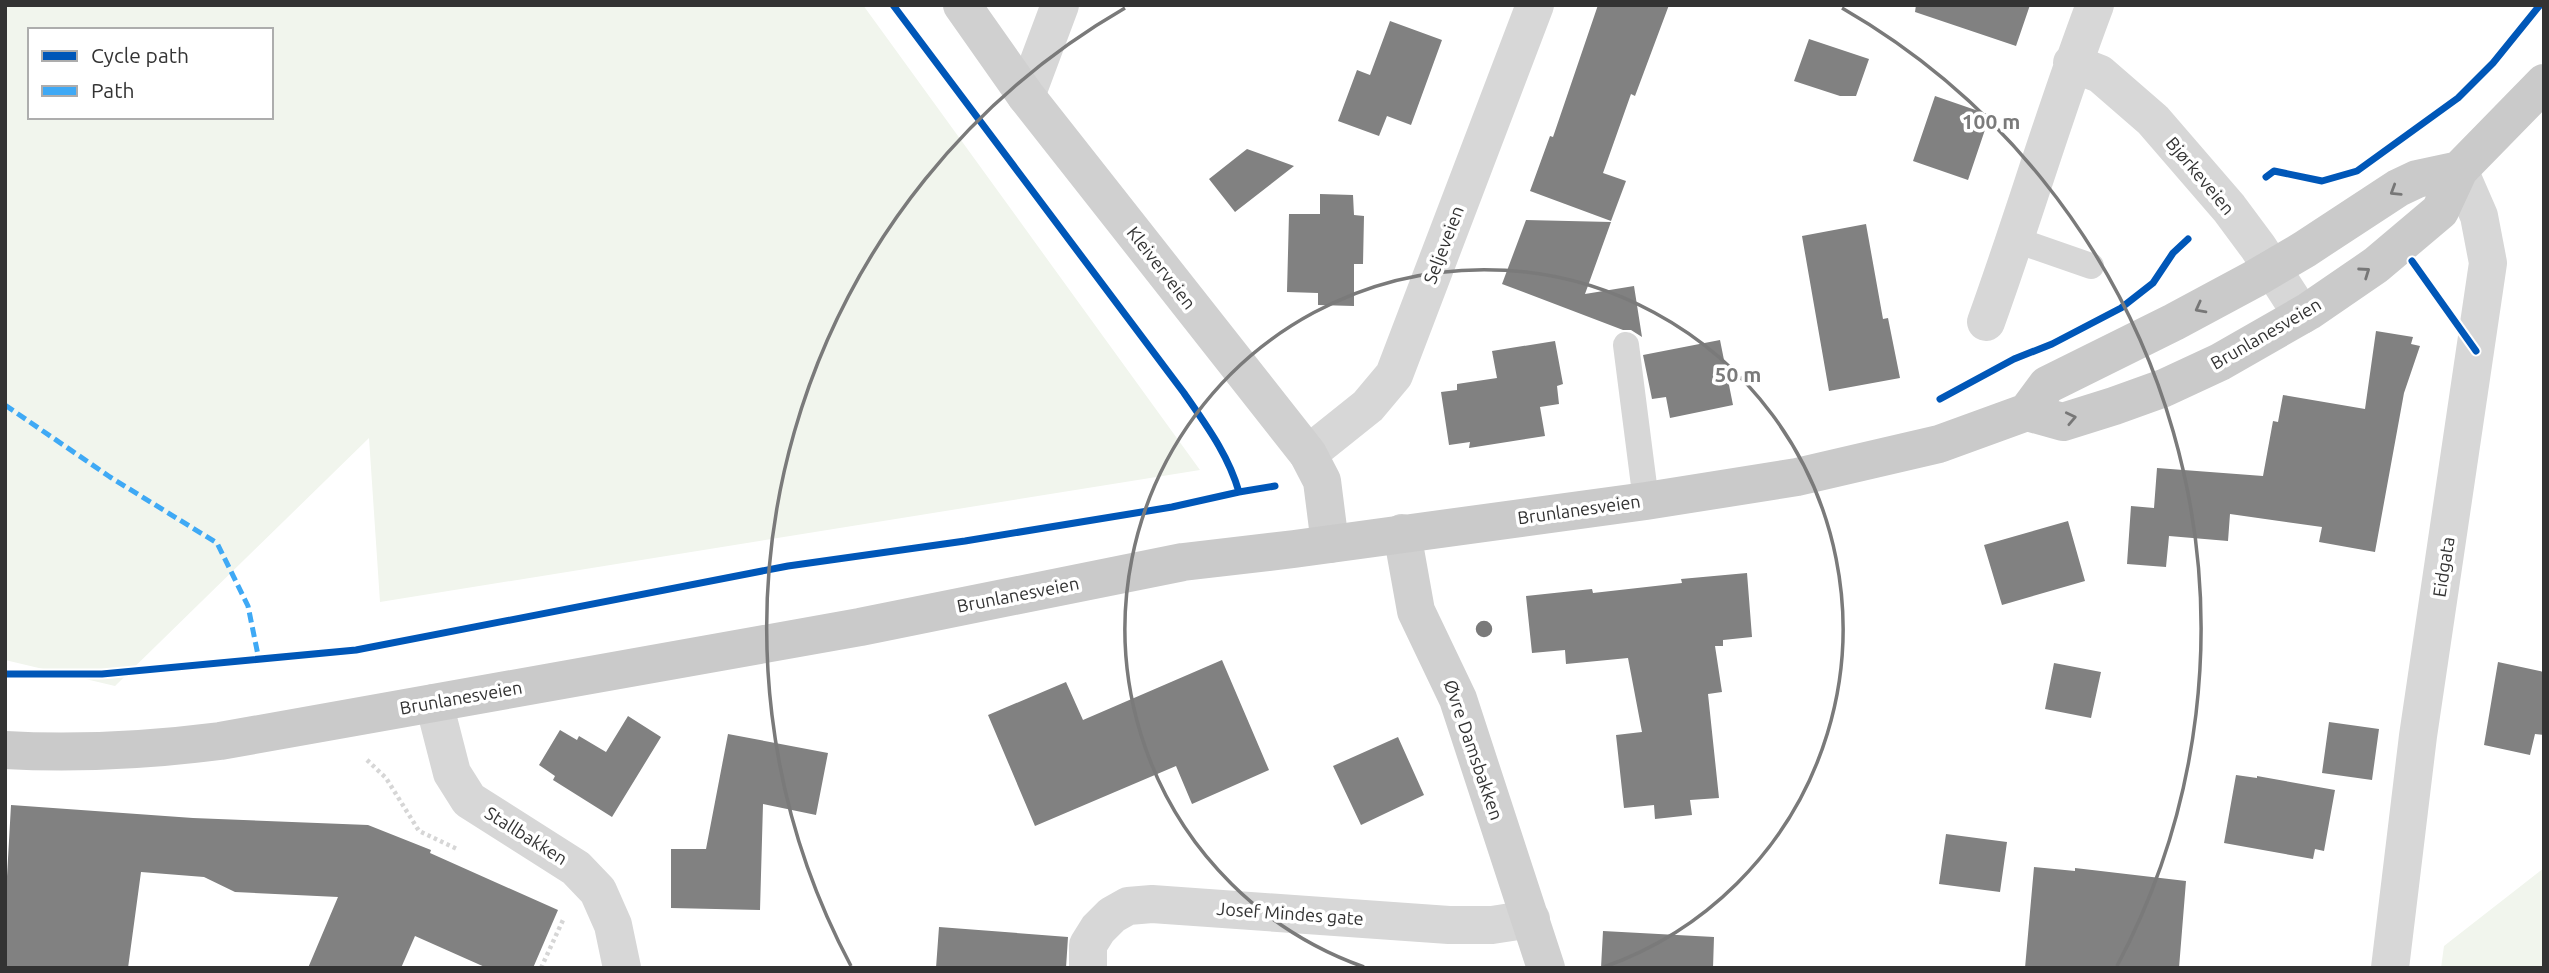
<svg xmlns="http://www.w3.org/2000/svg" width="2549" height="973" viewBox="0 0 2549 973" font-family="Ubuntu,sans-serif">
	<rect width="100%" height="100%" fill="#fff"/>
	<path fill="#f1f5ed" fill-rule="evenodd" d="M5,5H863L1200,470L380,602L369,438L115,686L5,660ZM30,30H271V117H30Z
		M2544,868V968H2441L2444,946Z"/>
	<path fill="#818181" d="M1598,5H1669L1635,96L1631,94L1603,173L1626,181L1611,221L1530,191L1550,136L1553,137Z
		M1916,5H2030L2016,46L1915,12Z
		M1390,21L1442,40L1411,125L1387,116L1379,136L1338,121L1357,70L1370,75Z
		M1809,39L1869,59L1856,96H1840L1794,81Z
		M1935,96L1990,115L1968,180L1913,161Z
		M1247,149L1294,166L1235,212L1209,179Z
		M1320,194L1353,195L1354,215L1364,216L1363,264H1354V306L1318,305V293L1287,292L1289,214H1320Z
		M1526,220L1611,222L1585,294L1634,286L1642,337L1631,330H1623L1502,284Z
		M1866,224L1883,319L1888,318L1900,378L1829,391L1802,236Z
		M2376,331L2413,337L2411,344L2420,346L2404,393L2375,552L2319,542L2322,527L2230,514L2228,541L2169,536L2166,567L2127,564L2131,506L2154,508L2157,468L2263,476L2273,421L2278,422L2283,395L2365,409Z
		M1720,340L1733,405L1670,418L1666,397L1652,399L1643,355Z
		M1555,341L1563,384L1557,386L1559,404L1540,407L1545,436L1469,448L1470,442L1449,445L1441,392L1457,390V384L1497,378L1492,351Z
		M2068,521L2085,581L2002,605L1984,545Z
		M1747,573L1752,637L1723,640V646H1715L1722,692L1708,694L1719,798L1690,800L1692,815L1655,819L1654,805L1624,808L1616,735L1642,732L1628,658L1566,664L1565,650L1532,653L1526,596L1592,589L1593,593L1682,583L1681,579Z
		M1222,660L1269,770L1192,804L1176,766L1035,826L988,715L1066,682L1083,720Z
		M2498,662L2544,672V735L2535,734L2530,755L2484,745Z
		M2054,663L2101,672L2091,718L2045,709Z
		M628,716L661,737L612,817L553,780L555,776L539,765L560,730L577,740L579,736L606,752Z
		M2329,722L2379,729L2372,780L2322,773Z
		M728,734L828,753L816,815L763,804L760,910L671,908V849H706Z
		M1398,737L1424,795L1361,825L1333,766Z
		M2236,775L2257,778V776L2335,790L2324,851L2315,849L2313,859L2224,843Z
		M11,805L193,818L368,825L431,850L430,853L558,910L533,968H487L415,936L401,968H308L338,897L235,892L204,877L141,872L128,968H5V912Z
		M1946,834L2007,842L2000,892L1939,884Z
		M2034,867L2075,871V868L2186,881L2179,968H2025Z
		M939,927L1068,937L1066,968H936Z
		M1603,931L1714,937L1713,968H1601Z"/>
	<g fill="none" stroke-linecap="round" stroke-linejoin="round">
		<path stroke="#d6d6d6" stroke-width="4.5" stroke-dasharray="3.5 3.5" stroke-linecap="butt" d="M367,760L386,778L419,831L457,849
			M541,968L563,920"/>
		<path stroke="#d7d7d7" stroke-width="26" d="M2016,240L2091,266
			M1626,345L1646,501"/>
		<path stroke="#d7d7d7" stroke-width="38" d="M2072,63L2100,74L2153,120L2229,208L2258,247L2302,315
			M1026,96L1060,5
			M1986,322C2024,217 2055,110 2095,5
			M1308,454L1368,406L1394,375L1535,5
			M434,703L452,773L469,800L576,868L598,891L613,925L622,968
			M1088,968V945L1098,929L1112,915L1128,906L1152,904L1449,925H1492L1531,919
			M2390,968L2418,736L2488,263L2479,216L2459,170"/>
		<path stroke="#d0d0d0" stroke-width="38" d="M962,5L1026,96L1308,454L1322,481L1330,544
			M1402,533L1416,611L1458,699L1546,968"/>
		<path stroke="#cacaca" stroke-width="38" d="M2027,412L2063,422L2114,406L2164,388L2220,362L2309,311L2376,265L2440,211L2459,170L2544,83
			M5,750C77,754 149,750 220,741L860,627L1183,562L1294,549L1646,501L1797,477L1939,444L2027,412L2047,385L2174,322L2254,279L2305,249L2398,188L2417,179L2459,170"/>
		<path stroke="#3fa9f5" stroke-width="5" stroke-dasharray="10 5" stroke-linecap="butt" d="M5,405L110,477L217,543L248,606L259,660"/>
		<g stroke="#fff" stroke-width="11">
			<path id="cycleway" d="M893,5L1184,393C1206,425 1228,454 1239,492
				M2266,177L2274,171L2322,181L2357,171L2458,98L2493,63L2540,5
				M2412,261L2476,351
				M1940,399L2014,359L2052,344L2121,308L2153,283L2173,253L2188,239
				M5,674H102L356,650L788,566L965,541L1172,507L1239,492L1275,486"/>
		</g>
		<use href="#cycleway" stroke="#0057b8" stroke-width="7"/>
	</g>
	<defs><path id="oneway-chevron" d="M-2-3.5L2.5 0L-2 3.5" fill="none" stroke-width="1.6" stroke-linecap="round" stroke-linejoin="round" transform="scale(1.75)"/></defs>
	<g stroke="#777">
		<use href="#oneway-chevron" transform="translate(2395 191) rotate(148)"/>
		<use href="#oneway-chevron" transform="translate(2365 272) rotate(-35)"/>
		<use href="#oneway-chevron" transform="translate(2200 308) rotate(152)"/>
		<use href="#oneway-chevron" transform="translate(2071 418) rotate(-12)"/>
	</g>
	<g fill="none" stroke="#7a7a7a" stroke-width="3.5">
		<path d="M1364 967A359 359 0 1 1 1604 967"/>
		<path d="M851 966A717 717 0 0 1 1125 8M1842 8A717 717 0 0 1 2117 966"/>
	</g>
	<g text-anchor="middle" stroke-width="7" stroke-linejoin="round" paint-order="stroke">
		<g font-size="18" fill="#333" stroke="#fff">
			<text transform="translate(2200 176) rotate(50)" y="6">Bjørkeveien</text>
			<text transform="translate(1444 245) rotate(-69)" y="6">Seljeveien</text>
			<text transform="translate(1161 268) rotate(52)" y="6">Kleiverveien</text>
			<text transform="translate(2266 334) rotate(-30)" y="6">Brunlanesveien</text>
			<text transform="translate(1579 510) rotate(-8)" y="6">Brunlanesveien</text>
			<text transform="translate(2444 567) rotate(-81)" y="6">Eidgata</text>
			<text transform="translate(1018 595) rotate(-11)" y="6">Brunlanesveien</text>
			<text transform="translate(461 698) rotate(-10)" y="6">Brunlanesveien</text>
			<text transform="translate(1473 750) rotate(71)" y="6">Øvre Damsbakken</text>
			<text transform="translate(526 836) rotate(32)" y="6">Stallbakken</text>
			<text transform="translate(1290 914) rotate(4)" y="6">Josef Mindes gate</text>
		</g>
	</g>
	<circle cx="1484" cy="629" r="10" fill="#7a7a7a" stroke="#fff" stroke-width="3.5"/>
	<g font-size="21" text-anchor="middle" font-weight="bold" fill="#7a7a7a" stroke="#fff" stroke-width="7" stroke-linejoin="round" paint-order="stroke">
		<text x="1991" y="129">100 m</text>
		<text x="1738" y="382">50 m</text>
	</g>
	<rect width="2549" height="973" fill="none" stroke="#333333" stroke-width="14"/>
	<rect x="28" y="28" width="245" height="91" fill="#ffffff" stroke="#adadad" stroke-width="2"/>
	<rect x="42" y="51" width="35" height="10" fill="#0057b8" stroke="#adadad" stroke-width="2"/>
	<text x="91" y="63" font-size="21" fill="#333333">Cycle path</text>
	<rect x="42" y="86" width="35" height="10" fill="#3fa9f5" stroke="#adadad" stroke-width="2"/>
	<text x="91" y="98" font-size="21" fill="#333333">Path</text>
</svg>
